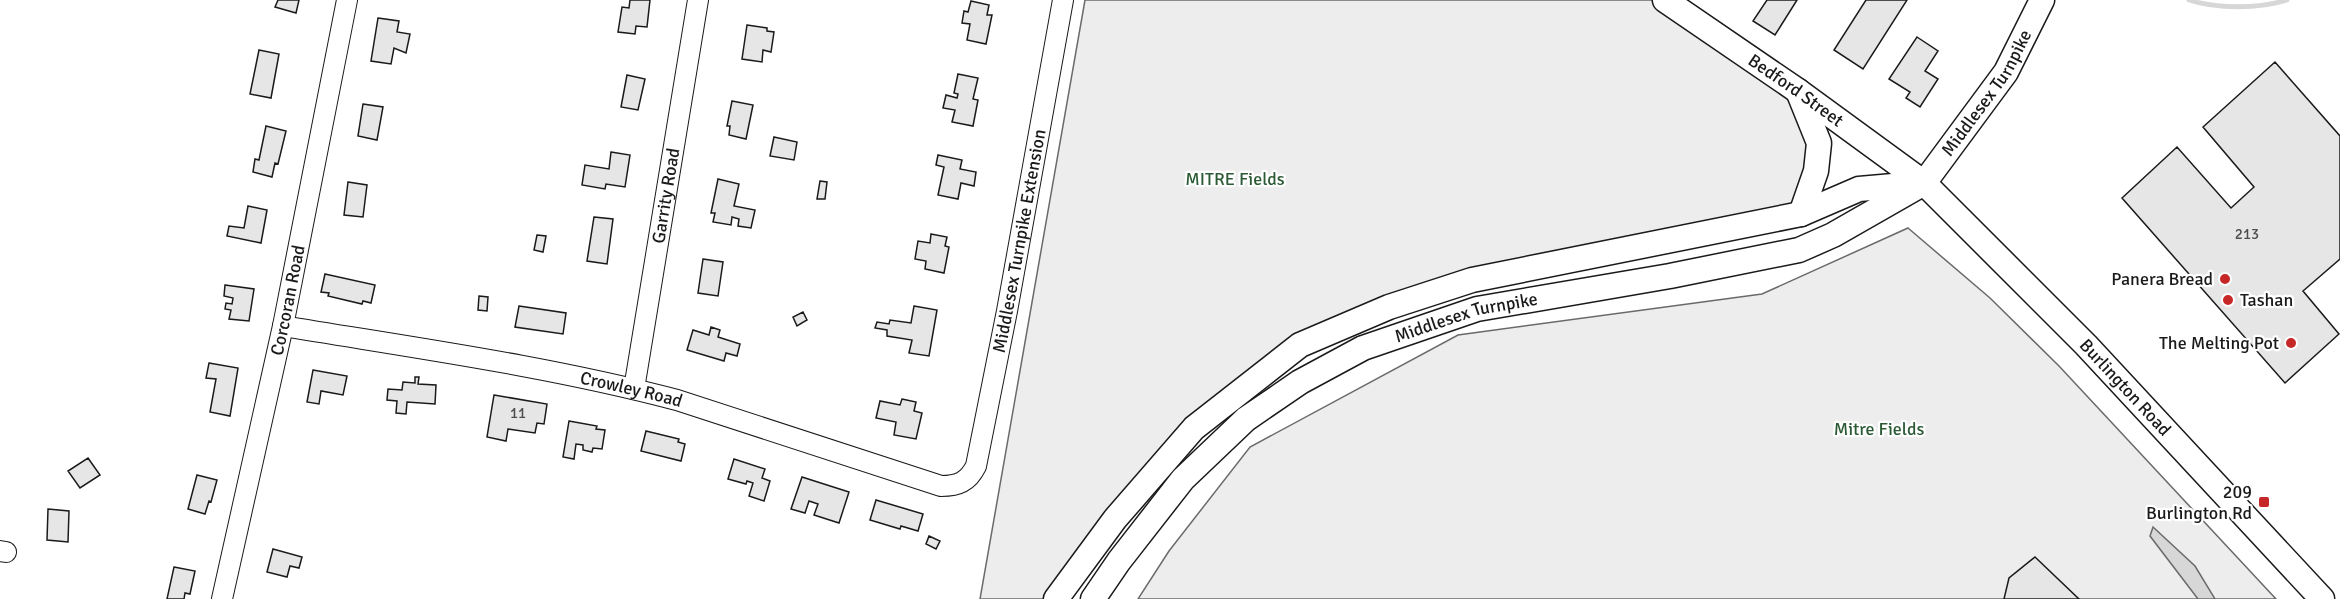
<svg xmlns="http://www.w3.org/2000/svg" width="2340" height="599" viewBox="0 0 2340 599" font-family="Signika,sans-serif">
	<rect width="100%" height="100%" fill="#fff"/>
	<path fill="#ededed" stroke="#6a6a6a" stroke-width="1.5" d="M1085,0H1665L1798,91L1819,143L1801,214L1472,280L1300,345L1194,428L1056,599H980Z
		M1908,228L1990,298L2059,366L2276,599H1138L1169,551L1250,447L1458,335L1762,294Z"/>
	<path fill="#d7d7d7" stroke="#6a6a6a" stroke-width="1.5" d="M2153,527L2195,566L2215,599H2198L2150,536Z"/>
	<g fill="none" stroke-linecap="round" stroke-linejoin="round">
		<path stroke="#d7d7d7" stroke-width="5" d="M2189,0C2216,9 2260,9 2287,0"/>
	</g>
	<path fill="#e6e6e6" stroke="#1a1a1a" stroke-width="1.5" d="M278,0H299L296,13L275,7Z
		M630,0H650L647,27L636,26L635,34L618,32L622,7L629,8Z
		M1797,0L1775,35L1753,21L1767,0Z
		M1866,0H1907L1863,69L1834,50Z
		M971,1L989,5L987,15H992L986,44L967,40L970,24L962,23L964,11L968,12Z
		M378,18L399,21L397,32L410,34L406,53L394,48L391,64L371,61Z
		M747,25L767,28V31L774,32L771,52L763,50L762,62L742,59Z
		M1917,37L1938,51L1925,71L1938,79L1920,107L1906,98L1910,92L1889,79Z
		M259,50L279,54L271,98L250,94Z
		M2275,62L2340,136V259L2303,291L2339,334L2285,383L2122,198L2177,147L2231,208L2254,187L2203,127Z
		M958,74L978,78L973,99L978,100L973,126L952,122L955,110L943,108L946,95L957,98L958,94L954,93Z
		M627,75L645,79L638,110L621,107Z
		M732,101L753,105L746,139L729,135L730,126H727Z
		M363,104L383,107L377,140L358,136Z
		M266,126L286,131L278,164L275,163L272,177L253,172L255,159L259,160Z
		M774,137L797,142L794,160L770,156Z
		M611,152L630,155L625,187L606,184L605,189L582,185L585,165L609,169Z
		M938,155L962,160L960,169L976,172L974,186L961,183L958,199L938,195L944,167L936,165Z
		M718,179L739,184L734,206L755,210L751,228L738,226L739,219L732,217L731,225L713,222L715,213H711Z
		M820,181L827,182L825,199H817Z
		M348,182L367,185L363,217L344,215Z
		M248,206L267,210L261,243L227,236L229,226L244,228Z
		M594,217L613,219L607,264L587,261Z
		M931,234L947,237L945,246L949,247L944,273L925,269L926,261L915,259L918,241L930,243Z
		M537,235L546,236L543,252L534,250Z
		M703,259L723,262L718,296L698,293Z
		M325,274L375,285L371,303L363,301L362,304L328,296L329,293L321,292Z
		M225,285L254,289L249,321L229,319L231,310L225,309L226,303L232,304L233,298L224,296Z
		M479,296L488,297L487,311L478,310Z
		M519,306L566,313L563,334L515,327Z
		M914,306L937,310L929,356L909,353L912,340L887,336V330L875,328L877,322L889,324L890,320L911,323Z
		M803,312L807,320L797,326L793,317Z
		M711,327L720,330L718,337L740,344L737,356L726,353L724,361L687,350L693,330L709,335Z
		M209,363L238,368L230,416L210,412L216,379L206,378Z
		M313,370L347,376L343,395L321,391L319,404L307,402Z
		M415,377H419L418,384L436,385L435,404L407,402L406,414L396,413L397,401L387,400L388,389L402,390L403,382L415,383Z
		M494,395L547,404L544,424L537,423L535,433L508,429L506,441L487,437Z
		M902,399L916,402L914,411L922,413L916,439L894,435L896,422L876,418L880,401L900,405Z
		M569,421L597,426L596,429L605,430L602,449L593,448L592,452L583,450V445L576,444L574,459L563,457Z
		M646,431L679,439L678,442L685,444L681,461L641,451Z
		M88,458L100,475L80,488L68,471Z
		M734,459L765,469L762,478L770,481L764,501L749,496L753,483L747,481L746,484L728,479Z
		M197,475L217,480L211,502L209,501L205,514L188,509Z
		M802,477L849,492L839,523L814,515L818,504L809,501L805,513L791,509Z
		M876,500L923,514L918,531L901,526L900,529L870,520Z
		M48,509L69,511L68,542L47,540Z
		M929,536L940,541L936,549L926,544Z
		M273,549L302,557L299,568L290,566L287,577L267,572Z
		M2035,557L2079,599H2004L2009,578Z
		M174,567L195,571L190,594L185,593L184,599H167Z"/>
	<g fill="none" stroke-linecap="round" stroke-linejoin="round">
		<g stroke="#1a1a1a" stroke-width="22">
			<g id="minor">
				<path id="s1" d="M283,326C415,348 548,366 677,400L941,486C958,486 968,482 976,466L1007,311L1063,0"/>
				<path id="s2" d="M634,389L698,0"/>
				<path d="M0,551L6,552"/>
				<path id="s3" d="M222,599L283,326L347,0"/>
			</g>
		</g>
		<g stroke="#1a1a1a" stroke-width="27">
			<g id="major">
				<path id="s4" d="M1665,0L1798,91L1924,183L2086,345L2322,599"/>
				<path d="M1798,91L1819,143L1816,171L1801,214"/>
				<path d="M1056,599L1115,519L1194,428L1300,345L1389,307L1472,280L1801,214L1859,189L1916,184"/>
				<path id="s5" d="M1093,599L1119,561L1183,479L1246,419L1300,382L1363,348L1477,309L1670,276L1799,250L1833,235L1924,183L2006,72L2042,0"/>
			</g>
		</g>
		<use href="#minor" stroke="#fff" stroke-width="20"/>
		<use href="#major" stroke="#fff" stroke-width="24"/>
	</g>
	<g fill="#c62828" stroke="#fff" stroke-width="2">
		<circle cx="2225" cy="279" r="6"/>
		<circle cx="2228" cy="300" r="6"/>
		<circle cx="2291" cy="343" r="6"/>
		<rect x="2258" y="496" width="12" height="12" rx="3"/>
	</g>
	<g text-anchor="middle" stroke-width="4.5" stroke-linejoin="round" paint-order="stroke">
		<g font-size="15" fill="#4d4d4d">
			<text x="2247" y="239">213</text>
			<text x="518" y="418">11</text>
		</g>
		<g font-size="18" fill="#1a1a1a" stroke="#fff">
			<text dy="6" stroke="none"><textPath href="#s4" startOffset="159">Bedford Street</textPath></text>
			<text dy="6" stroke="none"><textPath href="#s5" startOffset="1074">Middlesex Turnpike</textPath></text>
			<text dy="6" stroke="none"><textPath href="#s2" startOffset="196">Garrity Road</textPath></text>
			<text dy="6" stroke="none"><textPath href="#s1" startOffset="951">Middlesex Turnpike Extension</textPath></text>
			<text dy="6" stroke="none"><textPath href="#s3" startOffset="306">Corcoran Road</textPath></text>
			<text dy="6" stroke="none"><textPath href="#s5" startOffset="482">Middlesex Turnpike</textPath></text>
			<text dy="6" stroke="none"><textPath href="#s4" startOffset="604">Burlington Road</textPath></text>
			<text dy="6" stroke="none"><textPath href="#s1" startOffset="354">Crowley Road</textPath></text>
		</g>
		<g font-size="18" fill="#2b5a34" stroke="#fff">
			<text x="1235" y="185">MITRE Fields</text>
			<text x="1879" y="435">Mitre Fields</text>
		</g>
		<g font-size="18" fill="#1a1a1a" stroke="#fff" text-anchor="end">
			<text x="2213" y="285">Panera Bread</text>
			<text x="2240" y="306" text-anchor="start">Tashan</text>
			<text x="2279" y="349">The Melting Pot</text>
			<text x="2252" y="498">209<tspan x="2252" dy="21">Burlington Rd</tspan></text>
		</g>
	</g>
</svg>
